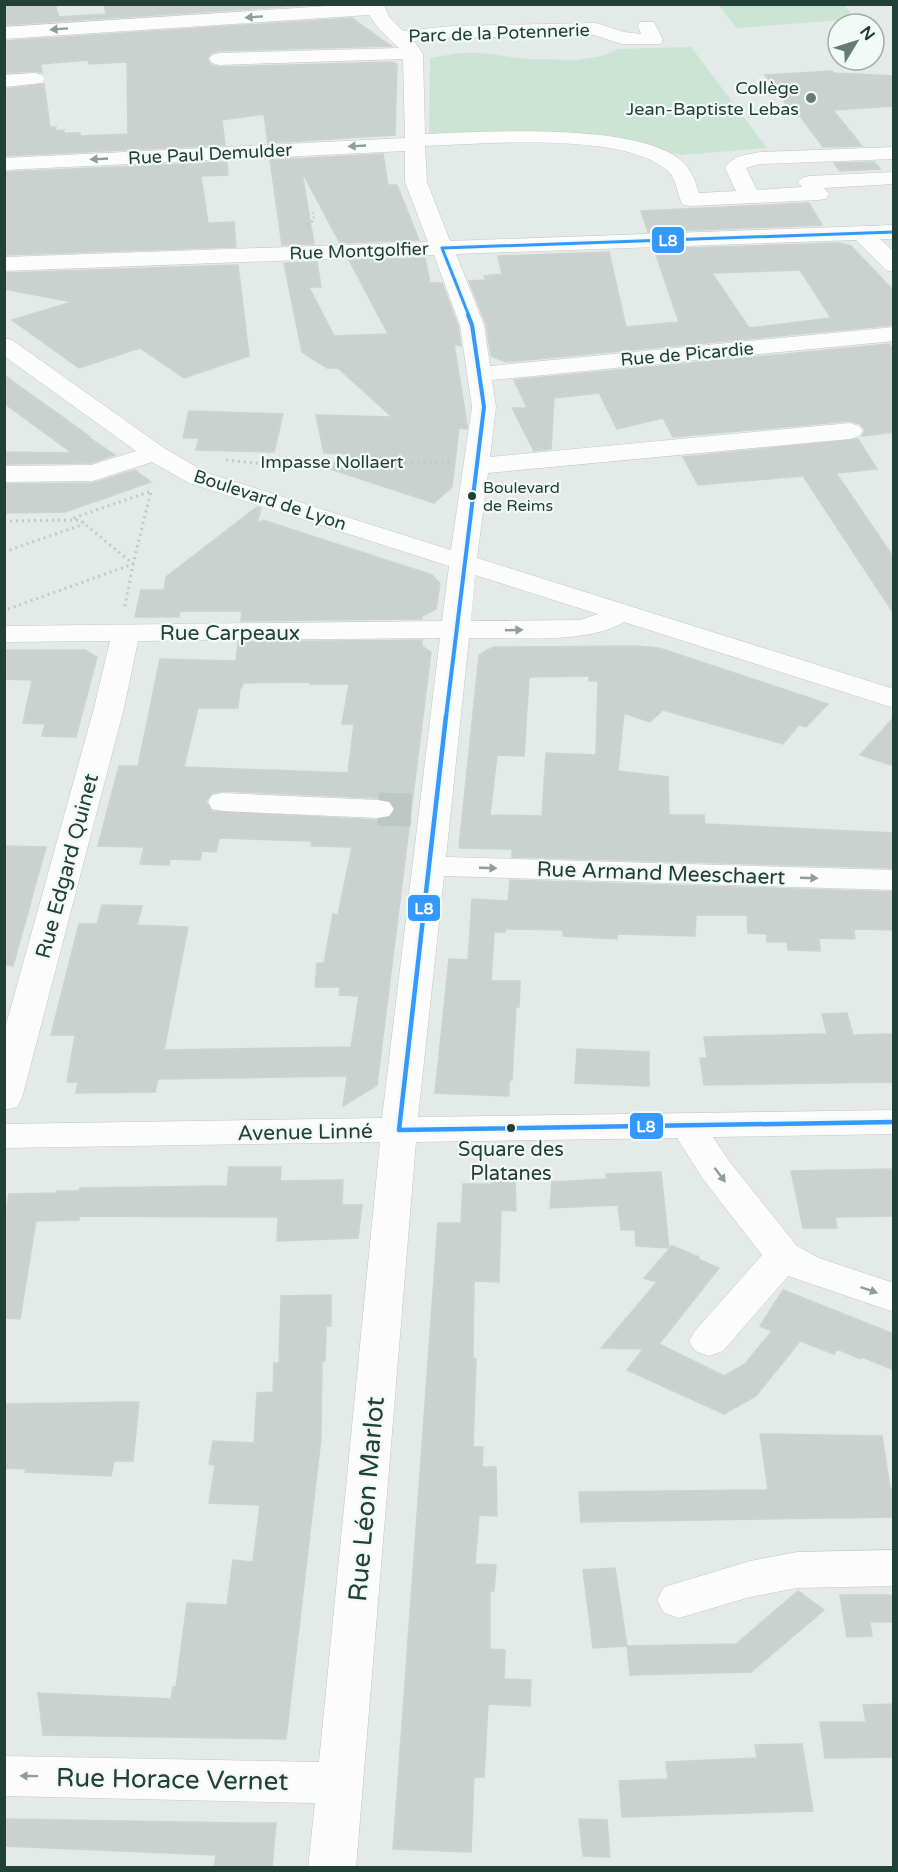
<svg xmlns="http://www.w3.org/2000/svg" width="898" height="1872" viewBox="0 0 898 1872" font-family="'Varela Round',sans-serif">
	<rect width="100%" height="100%" fill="#e4eae7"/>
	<path fill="#cce4d4" d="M718,5H844L856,19L737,28Z
		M691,47L767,148L681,155L612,139L429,137L430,58L460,53H480L528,59L577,60L602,56L618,49Z"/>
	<path fill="#cbd1cf" stroke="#cdd3d0" stroke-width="1.5" fill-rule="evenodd" d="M4,4H55L59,17L106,14L104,4L311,5L4,25Z
		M352,18L391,46L219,51L211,53L207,59L211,65L219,67L392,62L397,64L395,135L268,143L264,114L222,120L225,145L4,156V89L44,84L50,127H56L55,131L64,130V133H80V136L128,134L127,62L89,64L88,60L41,64L42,73L35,71L4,73V41Z
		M832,71L834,73L894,76V106L833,110L862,146L823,147L797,112H792L765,75Z
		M383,154L388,185H397L419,240L340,243L302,172L314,244L282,245L270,160Z
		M227,162L228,175L201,176L208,223L234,222L236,247L4,255V172Z
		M874,162L880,169L840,171L834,163Z
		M809,203L822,225L648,232L641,211Z
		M839,243L851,246L894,291V325L506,362L491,356L486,324L469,281L486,280L484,276L502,274L498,256L609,252L626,327L679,322L654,249ZM800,270L831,318L749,328L712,273Z
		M425,258L430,283H442L458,326L461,346L454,344L467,424V429L459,428L452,487L434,503L330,469L351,454L324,453L316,415L392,417L338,368H327L302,352L284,263L317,262L321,287H309L334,336L388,334L349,260Z
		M238,265L249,356L184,378L140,348L79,368L12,320L72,302L4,289V273Z
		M889,344L894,350V432L862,436L865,430L860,424L850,421L673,437L663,418L617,429L599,393L554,398L551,449L534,451L512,408H527L514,380Z
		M4,375L89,436H87L115,455L91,463L4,464V452L72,453L4,403Z
		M189,411L283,414L274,452L196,450L199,438H183Z
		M858,439L877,469L836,473L894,558V614L803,476L698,485L683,457Z
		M135,470L151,482L65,512L4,513V484L93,483Z
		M257,507L261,508L257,524L263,520L432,575L440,584L436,609L422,616V619L241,621L242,611H180L179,617H135L141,590H164L166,577Z
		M422,640V646L431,652L377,1085L343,1106L347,1076L158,1079L155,1092L76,1093L78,1082H67L75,1035H51L79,924H97L102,905L142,906L137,925L188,927L164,1050L351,1047L359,996L339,995L340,987H315L317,963H324L333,914L338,915L352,847L311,846L312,841L219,838L216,852L202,851L200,860L170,859L169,865L140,864L144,847L98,846L119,766H138L160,659L236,661L238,642ZM310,682V684H349L342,724H354L348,773L184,767L198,708H238L240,688H242L243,683ZM223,791L378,798L389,800L396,809L389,818L378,820L212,811L206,801L212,793Z
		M636,646L659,648L828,704L806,727L799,725L783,744L663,710L650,722L624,713L618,771L668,777L669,815H704L705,824L894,833V868L512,857V849L459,848L479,655L493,647ZM589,676V681H598L596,755L546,753L542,816L490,815L497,755L524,756L529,677Z
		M4,650H85L97,657L76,737L42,736L45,724L23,723L32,680L4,679Z
		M894,717V766L860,755Z
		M4,846L46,847L13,966L4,965Z
		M510,880L894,892V930L854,929L855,939L819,938L820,951L788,950L787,942H767V934L748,933L747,915H696L695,936L617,934V939L563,936V930L506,929L505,932H494L491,981H520L519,1007H516L512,1080H509V1096L435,1093L449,959L468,960L472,899L508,901Z
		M847,1013L853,1035L894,1034V1082L704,1085L700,1058H707L704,1037L827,1034L822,1014Z
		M577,1049L649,1052V1086L575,1083Z
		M229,1167H281L280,1181L343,1180L342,1205H362L358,1238L277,1241L278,1217L79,1216V1220L36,1221L20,1319L4,1318V1224L9,1194L57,1193V1191H79L80,1188L227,1186Z
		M894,1169V1216L835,1217L837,1228H803L791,1171Z
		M661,1172L669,1248L636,1246L635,1230H621L618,1205L550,1208L552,1182L607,1179L606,1174Z
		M492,1180H515L516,1211L501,1210L499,1282L474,1281L473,1358L476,1359L473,1447H483L482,1467H496L497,1516L479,1515L475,1564L496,1565L494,1591H490V1649L505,1650L504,1679L531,1680L530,1706L488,1704L484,1777H474L471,1852L393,1849L438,1223H461L463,1184H492Z
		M672,1246L699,1257L698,1259L719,1268L659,1344L724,1376L745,1364L772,1331L760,1326L783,1290L894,1334V1370L862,1357L861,1359L837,1349L834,1354L800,1341L756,1396L724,1414L627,1370L643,1349L601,1348L657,1282L644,1278Z
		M331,1295V1326H326L325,1361H322L321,1438L286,1739L43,1735L38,1693L171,1699L173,1687H176L187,1603L227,1605L233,1560L253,1562L260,1505L209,1503L215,1465L209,1464L213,1441L254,1443L257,1393L273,1392L274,1363H279L281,1296Z
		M139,1402L133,1461H114L111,1476L25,1472L26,1469L4,1468V1404Z
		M760,1434L882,1436L890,1488H894V1517L581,1522L579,1492L768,1490Z
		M615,1568L627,1646L593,1648L583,1570Z
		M798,1591L824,1610L751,1672L630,1675L627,1646L736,1644Z
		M840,1595H894V1622H870L872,1636L847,1637Z
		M894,1704V1757L825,1758L820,1722H866L863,1705Z
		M802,1744L813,1811L622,1817L619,1781L668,1779L666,1762L757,1758L755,1745Z
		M4,1819L243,1823H276L272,1868H214L216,1855L4,1846Z
		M579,1819L607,1820L610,1857L583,1856Z"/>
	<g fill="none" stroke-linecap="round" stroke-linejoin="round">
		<path stroke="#bdc8c4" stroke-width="33" stroke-dasharray="33 16" stroke-linecap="butt" d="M378,809L412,810"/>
		<g stroke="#c1c7c5" stroke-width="1">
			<path id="minor" d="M359,4H384L389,17L403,31L452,26L596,23L624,32L641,34L638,26L640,22H654L663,40L661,44H622L594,35L452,38L414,41L423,54L425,134C483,132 644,121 685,164C692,172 696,183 699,193L736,191L725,168C734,155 745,155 760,152L894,147V159L760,164L746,168L757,190L802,187L798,182L802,178L809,176L894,172V184L824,188L829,194L826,199L818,200L691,206L683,205C677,195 677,179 668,171C624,131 483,144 425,146L427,182L450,241L894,225V239H880L894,252V272L886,270L856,240L456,254L484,325L490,366L894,327V341L492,380L496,407L490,457L850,423L859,426L863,431L859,436L850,439L488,473L477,558L894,689V708L624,622C586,645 513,637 469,638L446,857L894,870V890L444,876L418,1117L894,1110V1134L713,1137L729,1161L797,1246L819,1258L894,1283V1312L788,1276L723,1351L709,1356L695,1351L689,1341L695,1331L762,1255L703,1179L677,1138L416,1142L356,1868H308L315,1803L4,1796V1756L319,1762L380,1142L4,1148V1124L382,1118L440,638L138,641L124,708L22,1098L17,1107L4,1110V1032L94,708L110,641L4,642V626L442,621L449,566L189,483L152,462L93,481L4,482V466L91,465L136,451L4,356V338L12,340L164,448L207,473L451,550L472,407L460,325L434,255L4,271V257L428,242L405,182V151L4,170V158L405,138L403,59L219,65L212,63L209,59L212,55L219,53L399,48L379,29L369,15L4,39V27ZM475,575L598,614L580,620L471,621Z
				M35,73L42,75L45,79L42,83L4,87V75Z
				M223,793L378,800L389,802L394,809L389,816L378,818L223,811L212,809L208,802L212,795Z
				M894,1550V1586L797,1588L750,1597L679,1618L664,1613L657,1600L664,1587L750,1561L797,1552Z"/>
		</g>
		<path stroke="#c1cac8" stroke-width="2" stroke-dasharray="2 3" stroke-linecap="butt" d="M309,230L308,224L314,220L313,212"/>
		<path stroke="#c1cac8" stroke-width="3" stroke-dasharray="2 4" stroke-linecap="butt" d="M226,460L266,464L450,462
			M4,521L80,520L133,564L124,610
			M4,552L84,524
			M8,609L133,564L151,491L71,519"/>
		<use href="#minor" fill="#fbfcfb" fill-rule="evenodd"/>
		<g stroke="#f2f9f6" stroke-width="6">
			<path id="bus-1-far2" d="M442,248L894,232
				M442,248L469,316"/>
		</g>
		<g stroke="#f2f9f6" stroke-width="8">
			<path id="bus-1-far1" d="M446,717L484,407L472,325L468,315"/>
		</g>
		<g stroke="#f2f9f6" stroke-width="9">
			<path id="bus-1" d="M399,1130L446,716
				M399,1130L894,1122"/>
		</g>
		<use href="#bus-1-far2" stroke="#39f" stroke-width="3"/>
		<use href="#bus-1-far1" stroke="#39f" stroke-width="4"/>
		<use href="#bus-1" stroke="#39f" stroke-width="4.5"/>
	</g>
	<defs><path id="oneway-solid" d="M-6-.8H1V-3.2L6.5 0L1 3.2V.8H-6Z" transform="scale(1.5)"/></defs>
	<g fill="#8e9e9a">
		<use href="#oneway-solid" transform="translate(254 17) rotate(176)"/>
		<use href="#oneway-solid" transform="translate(59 29) rotate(176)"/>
		<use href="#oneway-solid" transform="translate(357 146) rotate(177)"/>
		<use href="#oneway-solid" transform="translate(99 159) rotate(177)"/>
		<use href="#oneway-solid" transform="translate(514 630) rotate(-2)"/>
		<use href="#oneway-solid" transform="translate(488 868) rotate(2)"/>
		<use href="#oneway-solid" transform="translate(809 878) rotate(2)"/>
		<use href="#oneway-solid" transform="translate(720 1175) rotate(53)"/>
		<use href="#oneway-solid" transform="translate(869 1290) rotate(19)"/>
		<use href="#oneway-solid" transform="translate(29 1776) rotate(-179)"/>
	</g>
	<circle fill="#657c75" stroke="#f2f9f6" stroke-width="2" cx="811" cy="98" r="6"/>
	<g fill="#204038" stroke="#f2f9f6" stroke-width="2">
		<circle cx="472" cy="496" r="5"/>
		<circle cx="511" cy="1128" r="5"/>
	</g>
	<g text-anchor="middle" stroke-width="4.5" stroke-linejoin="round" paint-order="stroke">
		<g font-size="16" fill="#204038" stroke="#f2f9f6" text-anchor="start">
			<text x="483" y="493">Boulevard<tspan x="483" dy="18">de Reims</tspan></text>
		</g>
		<g font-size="18" fill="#204038" stroke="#f2f9f6">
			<text transform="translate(499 33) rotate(-2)" y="6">Parc de la Potennerie</text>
			<text transform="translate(210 154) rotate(-3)" y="6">Rue Paul Demulder</text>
			<text transform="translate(359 251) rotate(-2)" y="6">Rue Montgolfier</text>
			<text transform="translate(687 354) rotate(-5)" y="6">Rue de Picardie</text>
			<text x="332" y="468">Impasse Nollaert</text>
			<text transform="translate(270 500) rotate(18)" y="6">Boulevard de Lyon</text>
		</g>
		<g font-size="18" fill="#204038" stroke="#f2f9f6" text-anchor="end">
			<text x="799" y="94">Collège<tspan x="799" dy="21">Jean-Baptiste Lebas</tspan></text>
		</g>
		<g font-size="20" fill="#204038" stroke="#f2f9f6">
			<text x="511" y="1156">Square des<tspan x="511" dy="24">Platanes</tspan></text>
		</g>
		<g font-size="21" fill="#204038" stroke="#f2f9f6">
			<text x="230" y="640">Rue Carpeaux</text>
			<text transform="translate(67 866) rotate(-75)" y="7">Rue Edgard Quinet</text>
			<text transform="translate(661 873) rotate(2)" y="7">Rue Armand Meeschaert</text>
			<text transform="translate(305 1132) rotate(-1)" y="7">Avenue Linné</text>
		</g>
		<g font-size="26" fill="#204038" stroke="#f2f9f6">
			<text transform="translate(366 1499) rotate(-85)" y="9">Rue Léon Marlot</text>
			<text transform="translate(172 1779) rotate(1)" y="9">Rue Horace Vernet</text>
		</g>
	</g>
	<g stroke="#f2f9f6" stroke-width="2">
		<rect x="651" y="226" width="34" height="28" rx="6" fill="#39f"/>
		<rect x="407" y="894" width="34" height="28" rx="6" fill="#39f"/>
		<rect x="629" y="1112" width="35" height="28" rx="6" fill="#39f"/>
	</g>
	<g font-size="16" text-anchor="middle" font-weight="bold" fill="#fff">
		<text x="668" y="246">L8</text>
		<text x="424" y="914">L8</text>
		<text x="646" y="1132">L8</text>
	</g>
	<rect width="898" height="1872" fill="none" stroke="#204038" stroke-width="12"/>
	<g transform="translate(856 42) rotate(52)"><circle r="28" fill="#f2f9f6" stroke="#9eafaa" stroke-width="1.5"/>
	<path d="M0-4.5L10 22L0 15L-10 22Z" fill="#657c75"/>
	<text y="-9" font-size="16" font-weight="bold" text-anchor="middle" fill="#204038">N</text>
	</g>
</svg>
